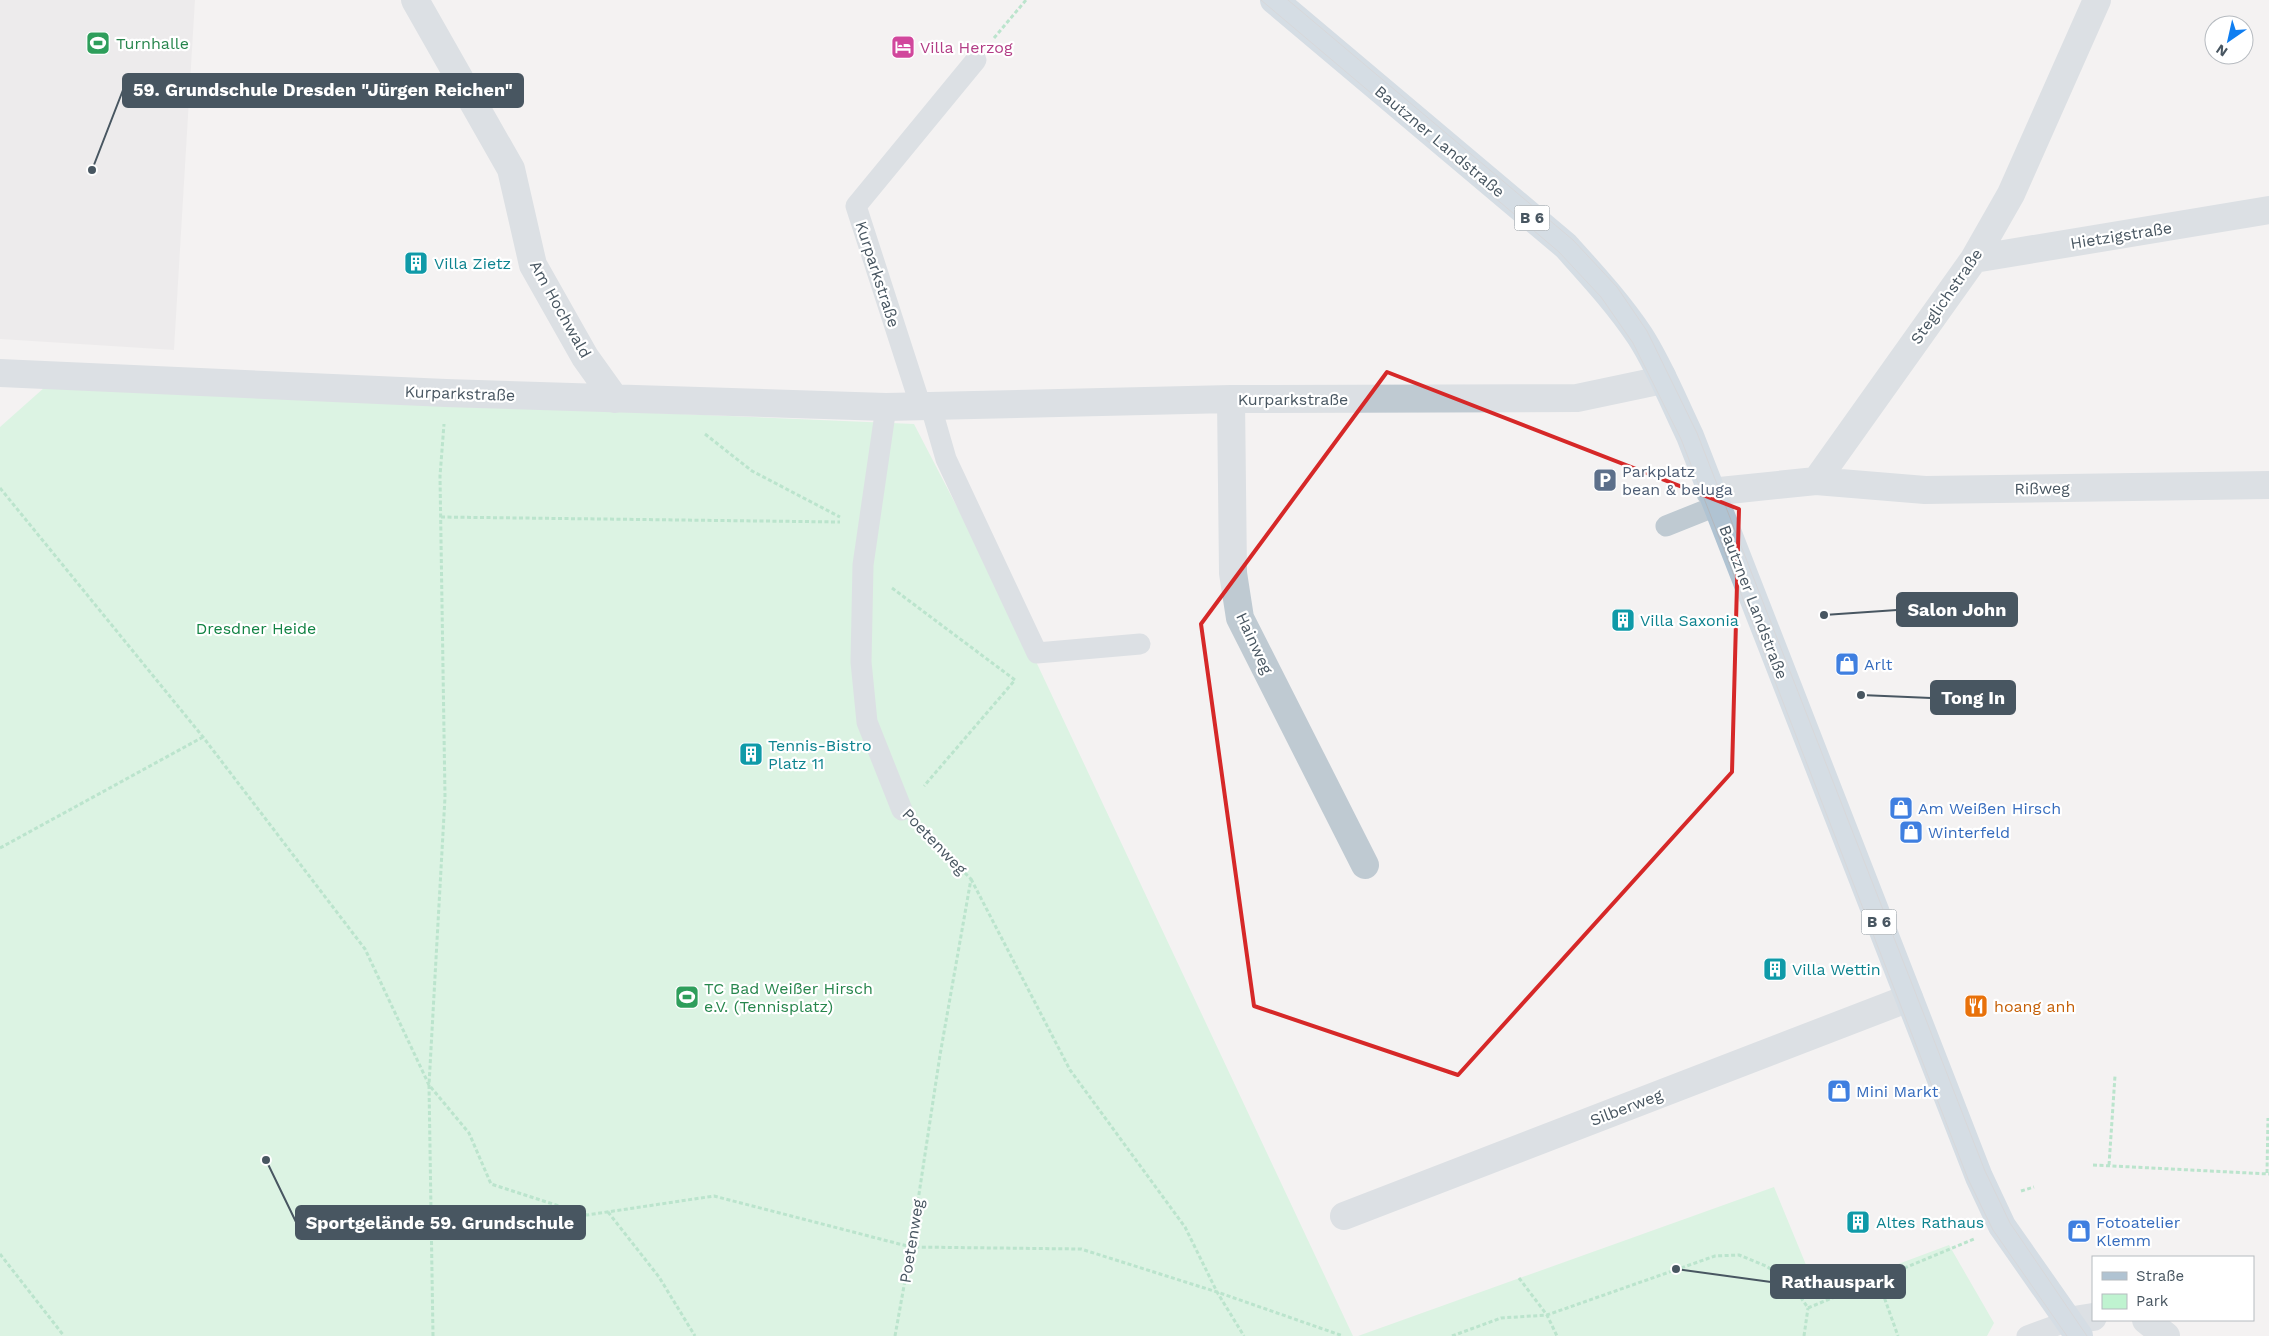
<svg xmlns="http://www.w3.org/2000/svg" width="2269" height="1336" viewBox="0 0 2269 1336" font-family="'Work Sans',sans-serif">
	<rect width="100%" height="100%" fill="#f4f2f2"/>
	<path fill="#e5e3e4" d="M0,0H195L174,350L0,339Z"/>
	<path fill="#bff3d0" d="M45,387L914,424L1024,636L1353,1336H0V427Z
		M1774,1187L1818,1294L1949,1245L1994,1323L1987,1336H1358Z"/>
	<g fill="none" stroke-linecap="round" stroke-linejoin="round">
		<path stroke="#75d39f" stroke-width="3" stroke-dasharray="4 2.5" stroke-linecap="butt" d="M994,38L1026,0
			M705,434L752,471L840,517
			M0,488L203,737L365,949L429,1085L469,1133L491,1184L587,1215L714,1196L911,1247L1081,1249L1217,1292L1343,1336
			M441,517L840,522
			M892,588L1015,680L924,786
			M0,848L203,737
			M971,879L1070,1070L1185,1227L1217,1292L1244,1336
			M2093,1165L2269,1174
			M2109,1165L2115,1076
			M2267,1173L2268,1118
			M2021,1191L2034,1187
			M608,1212L659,1277L695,1336
			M0,1254L64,1336
			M1519,1278L1547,1315L1557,1336
			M1878,1280L1898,1336
			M433,1336L429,1085L445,797L440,476L444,424
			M895,1336L911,1247L940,1055L971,879L922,830
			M1452,1336L1501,1318L1547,1315L1715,1256L1739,1255L1766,1266L1791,1283L1808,1308L1974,1239
			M1804,1336L1808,1308"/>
		<path stroke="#bfcad2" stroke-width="21" d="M886,407L863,565L861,662L867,722L902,810
			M921,407L856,206L976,60
			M931,407L946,459L1037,653L1140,644
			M1666,526L1716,506
			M2027,1336L2068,1321"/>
		<path stroke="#bfcad2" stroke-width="28" d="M415,0L511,169L533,265L585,357L615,399
			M1974,259L2269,210
			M0,373L446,393L886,407L1231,399L1577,398L1653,382L1662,376
			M1231,399L1233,573L1240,618L1365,865
			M1816,481L1925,490L2269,485
			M1710,492L1816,481L1974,259L2011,194L2097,0
			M1344,1216L1909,998
			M2146,1320L2166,1336
			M2068,1321L2093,1317"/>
		<path stroke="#b0c3d2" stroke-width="28" d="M1274,0L1566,246C1592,275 1618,303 1640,336C1660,367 1674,403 1690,436L1979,1177L2002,1226L2079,1336"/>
		<path stroke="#b4b7bc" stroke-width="1" d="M1261,0L1559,252L1601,297L1633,343L1681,439L1968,1179L1993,1230L2067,1336
			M1288,0L1573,240L1617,287L1647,331L1697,433L1985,1171L2010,1223L2087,1336"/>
	</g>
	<path d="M0 0H2269V1336H0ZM1387,372L1739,509L1732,772L1458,1075L1254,1006L1201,624Z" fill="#f4f2f2" fill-opacity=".55" fill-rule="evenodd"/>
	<path fill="none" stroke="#d62828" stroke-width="4" stroke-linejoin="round" d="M1387,372L1739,509L1732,772L1458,1075L1254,1006L1201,624Z"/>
	<defs>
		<g id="stadium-square" transform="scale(1.25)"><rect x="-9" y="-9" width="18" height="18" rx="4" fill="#2e9e5b" stroke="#fff"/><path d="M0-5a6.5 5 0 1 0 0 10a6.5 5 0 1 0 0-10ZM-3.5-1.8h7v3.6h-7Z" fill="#fff"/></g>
		<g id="hotel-square" transform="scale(1.25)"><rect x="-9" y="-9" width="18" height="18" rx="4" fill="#d1479c" stroke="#fff"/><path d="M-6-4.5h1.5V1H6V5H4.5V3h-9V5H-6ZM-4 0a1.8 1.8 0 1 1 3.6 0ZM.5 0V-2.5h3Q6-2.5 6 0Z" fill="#fff"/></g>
		<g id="building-square" transform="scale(1.25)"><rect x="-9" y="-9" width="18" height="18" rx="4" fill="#0f9aa8" stroke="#fff"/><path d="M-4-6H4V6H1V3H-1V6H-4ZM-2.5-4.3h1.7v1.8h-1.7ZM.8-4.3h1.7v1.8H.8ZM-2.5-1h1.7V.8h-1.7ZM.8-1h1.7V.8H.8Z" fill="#fff"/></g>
		<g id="parking-square" transform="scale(1.25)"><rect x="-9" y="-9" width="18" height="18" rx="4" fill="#5c6f8a" stroke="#fff"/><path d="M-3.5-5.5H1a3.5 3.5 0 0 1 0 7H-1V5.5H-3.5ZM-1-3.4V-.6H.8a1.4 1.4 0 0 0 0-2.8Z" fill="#fff"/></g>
		<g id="shop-square" transform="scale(1.25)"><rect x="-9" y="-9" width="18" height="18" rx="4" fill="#3f7fe0" stroke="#fff"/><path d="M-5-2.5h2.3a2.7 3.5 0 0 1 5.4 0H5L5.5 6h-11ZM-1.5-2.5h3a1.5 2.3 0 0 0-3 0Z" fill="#fff"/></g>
		<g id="restaurant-square" transform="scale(1.25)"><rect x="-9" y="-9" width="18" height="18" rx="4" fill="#e8710a" stroke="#fff"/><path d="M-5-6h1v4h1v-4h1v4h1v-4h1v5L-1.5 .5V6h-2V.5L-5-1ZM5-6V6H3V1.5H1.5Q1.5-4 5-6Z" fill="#fff"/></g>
	</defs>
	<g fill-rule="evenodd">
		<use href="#stadium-square" x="98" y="43"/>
		<use href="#hotel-square" x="903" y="47"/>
		<use href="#building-square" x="416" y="263"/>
		<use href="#parking-square" x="1605" y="480"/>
		<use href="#building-square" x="1623" y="620"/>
		<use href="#shop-square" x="1847" y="664"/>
		<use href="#building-square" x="751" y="754"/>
		<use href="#shop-square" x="1901" y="808"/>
		<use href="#shop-square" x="1911" y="832"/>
		<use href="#building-square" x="1775" y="969"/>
		<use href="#stadium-square" x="687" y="997"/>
		<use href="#restaurant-square" x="1976" y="1006"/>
		<use href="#shop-square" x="1839" y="1091"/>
		<use href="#building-square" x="1858" y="1222"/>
		<use href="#shop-square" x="2079" y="1231"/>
	</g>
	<g text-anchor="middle" stroke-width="4.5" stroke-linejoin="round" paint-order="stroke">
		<g fill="#fff" stroke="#7f8990" stroke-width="1">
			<rect x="1514.5" y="205.5" width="35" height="25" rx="4"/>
			<rect x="1861.5" y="909.5" width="35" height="25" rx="4"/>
		</g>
		<g font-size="15" font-weight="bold" fill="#485661">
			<text x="1532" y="223">B 6</text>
			<text x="1879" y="927">B 6</text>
		</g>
		<g font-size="16" fill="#27864d" stroke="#fff" text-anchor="start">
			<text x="116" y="49">Turnhalle</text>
			<text x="704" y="994">TC Bad Weißer Hirsch<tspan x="704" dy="18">e.V. (Tennisplatz)</tspan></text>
		</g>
		<g font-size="16" fill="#b23c85" stroke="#fff" text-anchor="start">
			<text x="920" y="53">Villa Herzog</text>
		</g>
		<g font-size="16" fill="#485661" stroke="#fff">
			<text transform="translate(1440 141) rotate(40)" y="6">Bautzner Landstraße</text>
			<text transform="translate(2121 235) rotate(-9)" y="6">Hietzigstraße</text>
			<text transform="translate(878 274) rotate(72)" y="6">Kurparkstraße</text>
			<text transform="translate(1946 296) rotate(-55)" y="6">Steglichstraße</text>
			<text transform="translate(561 309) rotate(61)" y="6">Am Hochwald</text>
			<text transform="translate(460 393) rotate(2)" y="6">Kurparkstraße</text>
			<text x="1293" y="405">Kurparkstraße</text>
			<text transform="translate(2042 488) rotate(-1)" y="6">Rißweg</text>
			<text transform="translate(1754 602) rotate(69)" y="6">Bautzner Landstraße</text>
			<text transform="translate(1255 643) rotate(65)" y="6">Hainweg</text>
			<text transform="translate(935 841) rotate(46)" y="6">Poetenweg</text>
			<text transform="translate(1626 1107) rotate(-21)" y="6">Silberweg</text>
			<text transform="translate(911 1241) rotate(-81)" y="6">Poetenweg</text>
		</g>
		<g font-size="16" fill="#0d838f" stroke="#fff" text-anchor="start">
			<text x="434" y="269">Villa Zietz</text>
			<text x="1640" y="626">Villa Saxonia</text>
			<text x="768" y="751">Tennis-Bistro<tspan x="768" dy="18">Platz 11</tspan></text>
			<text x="1792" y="975">Villa Wettin</text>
			<text x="1876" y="1228">Altes Rathaus</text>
		</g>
		<g font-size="16" fill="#4e5e75" stroke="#fff" text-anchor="start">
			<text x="1622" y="477">Parkplatz<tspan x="1622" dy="18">bean &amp; beluga</tspan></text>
		</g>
		<g font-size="16" fill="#128344" stroke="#fff">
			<text x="256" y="634">Dresdner Heide</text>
		</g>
		<g font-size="16" fill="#366cbe" stroke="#fff" text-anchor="start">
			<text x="1864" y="670">Arlt</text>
			<text x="1918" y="814">Am Weißen Hirsch</text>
			<text x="1928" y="838">Winterfeld</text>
			<text x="1856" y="1097">Mini Markt</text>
			<text x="2096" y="1228">Fotoatelier<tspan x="2096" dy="18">Klemm</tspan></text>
		</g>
		<g font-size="16" fill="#c56008" stroke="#fff" text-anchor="start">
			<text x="1994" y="1012">hoang anh</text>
		</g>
	</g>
	<path fill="none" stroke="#485661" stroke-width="2" d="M92 170L123 90M1824 615L1897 610M1861 695L1931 698M266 1160L296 1222M1676 1269L1771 1282"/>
	<g fill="#485661" stroke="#fff" stroke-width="2">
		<circle cx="92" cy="170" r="5"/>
		<circle cx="1824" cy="615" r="5"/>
		<circle cx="1861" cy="695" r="5"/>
		<circle cx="266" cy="1160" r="5"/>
		<circle cx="1676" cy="1269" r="5"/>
	</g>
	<g fill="#485661" stroke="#485661" stroke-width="2">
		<rect x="123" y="74" width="400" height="33" rx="5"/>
		<rect x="1897" y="593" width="120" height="33" rx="5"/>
		<rect x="1931" y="681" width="84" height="33" rx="5"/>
		<rect x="296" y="1206" width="289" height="33" rx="5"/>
		<rect x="1771" y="1265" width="134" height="33" rx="5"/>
	</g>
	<g font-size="18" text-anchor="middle" font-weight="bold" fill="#fff">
		<text x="323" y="96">59. Grundschule Dresden "Jürgen Reichen"</text>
		<text x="1957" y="616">Salon John</text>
		<text x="1973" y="704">Tong In</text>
		<text x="440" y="1229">Sportgelände 59. Grundschule</text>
		<text x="1838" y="1288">Rathauspark</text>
	</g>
	<rect x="2092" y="1256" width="162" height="65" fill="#ffffff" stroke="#b6bbc0"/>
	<rect x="2102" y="1272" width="25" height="8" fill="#b0c3d2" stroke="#b6bbc0"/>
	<text x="2136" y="1281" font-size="15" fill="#485661">Straße</text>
	<rect x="2102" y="1294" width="25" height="15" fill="#bff3d0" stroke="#b6bbc0"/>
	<text x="2136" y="1306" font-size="15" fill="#485661">Park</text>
	<g transform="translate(2229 40) rotate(214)"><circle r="24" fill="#ffffff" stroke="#b6bbc0"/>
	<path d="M0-4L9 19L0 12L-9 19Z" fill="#0f7ef1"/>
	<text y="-8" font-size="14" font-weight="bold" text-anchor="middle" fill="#485661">N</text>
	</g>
</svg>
